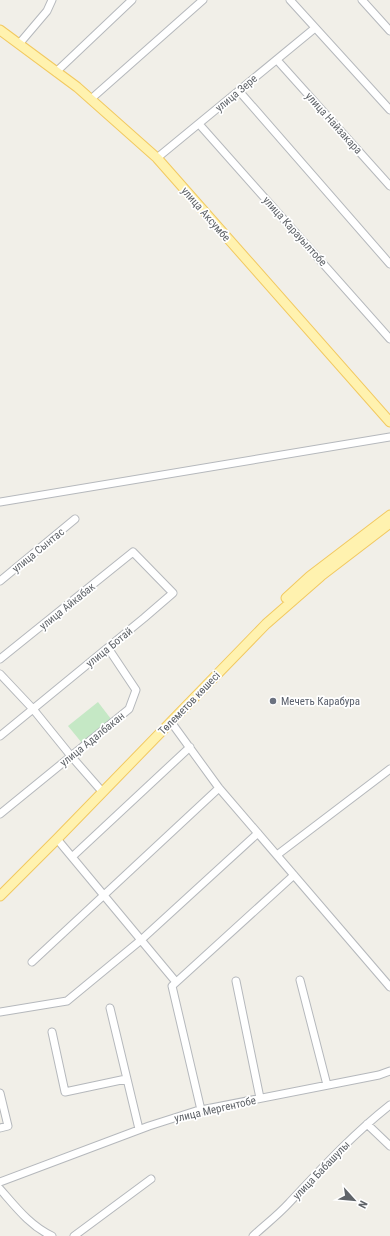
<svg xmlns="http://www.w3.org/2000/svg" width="390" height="1236" viewBox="0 0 390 1236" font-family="'Roboto Condensed',sans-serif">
	<rect width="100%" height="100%" fill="#f1efe8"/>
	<path fill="#c5e8c5" d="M98,702L111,719L82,743L68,726Z"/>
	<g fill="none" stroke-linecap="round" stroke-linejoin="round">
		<g stroke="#b5b8bc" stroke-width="9">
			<path id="minor" d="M290,0L390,110
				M362,0L390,31
				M19,44L47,11L52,0
				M277,60L390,186
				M56,72L132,0
				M239,91L390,264
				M91,99L203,0
				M199,124L390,339
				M157,158L315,28
				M0,502L390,437
				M0,581L75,519
				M0,659L133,552L173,593L144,618L0,736
				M0,674L33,709L71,756L99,788
				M171,722L219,788L390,987
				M0,814L129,709L136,690L108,648
				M57,839L176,982
				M277,855L390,769
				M72,857L190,747
				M32,962L219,788
				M300,980L327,1085
				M236,981L260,1098
				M110,1008L139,1129
				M0,1012L67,1001L141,940L258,833
				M52,1032L65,1092L126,1079
				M0,1093L8,1126L0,1128
				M201,1110L172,986L294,875
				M367,1124L390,1146
				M0,1182L149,1126L196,1111L379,1075L390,1071
				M0,1189C15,1206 30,1226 52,1236
				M74,1236L151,1179
				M253,1236C265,1225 278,1215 289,1203C321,1169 353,1134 390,1105"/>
		</g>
		<g stroke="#f2c960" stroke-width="11">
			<path id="major" d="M0,30L77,87L157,158L390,422
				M286,598L310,576L390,515
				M0,896L57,839L266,624L321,576L390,523"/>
		</g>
		<use href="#minor" stroke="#fff" stroke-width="7"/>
		<use href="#major" stroke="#fff2af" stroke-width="9"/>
	</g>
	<circle fill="#6b7280" stroke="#fff" stroke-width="1.5" cx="273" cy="701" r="4"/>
	<g text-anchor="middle" stroke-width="3.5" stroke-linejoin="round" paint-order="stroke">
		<g font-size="11" fill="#5f6368" stroke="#fff">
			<text transform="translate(236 93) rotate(-40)" y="4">улица Зере</text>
			<text transform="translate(334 123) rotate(48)" y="4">улица Найзакара</text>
			<text transform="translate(206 214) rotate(49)" y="4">улица Аксумбе</text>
			<text transform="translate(295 231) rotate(48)" y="4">улица Карауылтобе</text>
			<text transform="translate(38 550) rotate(-39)" y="4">улица Сынтас</text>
			<text transform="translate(67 606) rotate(-39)" y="4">улица Айкабак</text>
			<text transform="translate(109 647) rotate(-39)" y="4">улица Ботай</text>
			<text transform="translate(189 703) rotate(-46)" y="4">Төлеметов көшесі</text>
			<text transform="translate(92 739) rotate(-39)" y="4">улица Адалбакан</text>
			<text transform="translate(215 1109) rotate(-13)" y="4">улица Мергентобе</text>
			<text transform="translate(321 1170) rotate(-46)" y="4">улица Бабашулы</text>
		</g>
		<g font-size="11" fill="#5b616d" stroke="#fff" text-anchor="start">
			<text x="281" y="705">Мечеть Карабура</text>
		</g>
	</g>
	<g transform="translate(354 1200) rotate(117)" stroke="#ffffff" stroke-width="3" paint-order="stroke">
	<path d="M0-3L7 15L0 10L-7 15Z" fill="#5f6368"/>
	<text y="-6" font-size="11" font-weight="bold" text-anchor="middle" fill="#5f6368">N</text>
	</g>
</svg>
